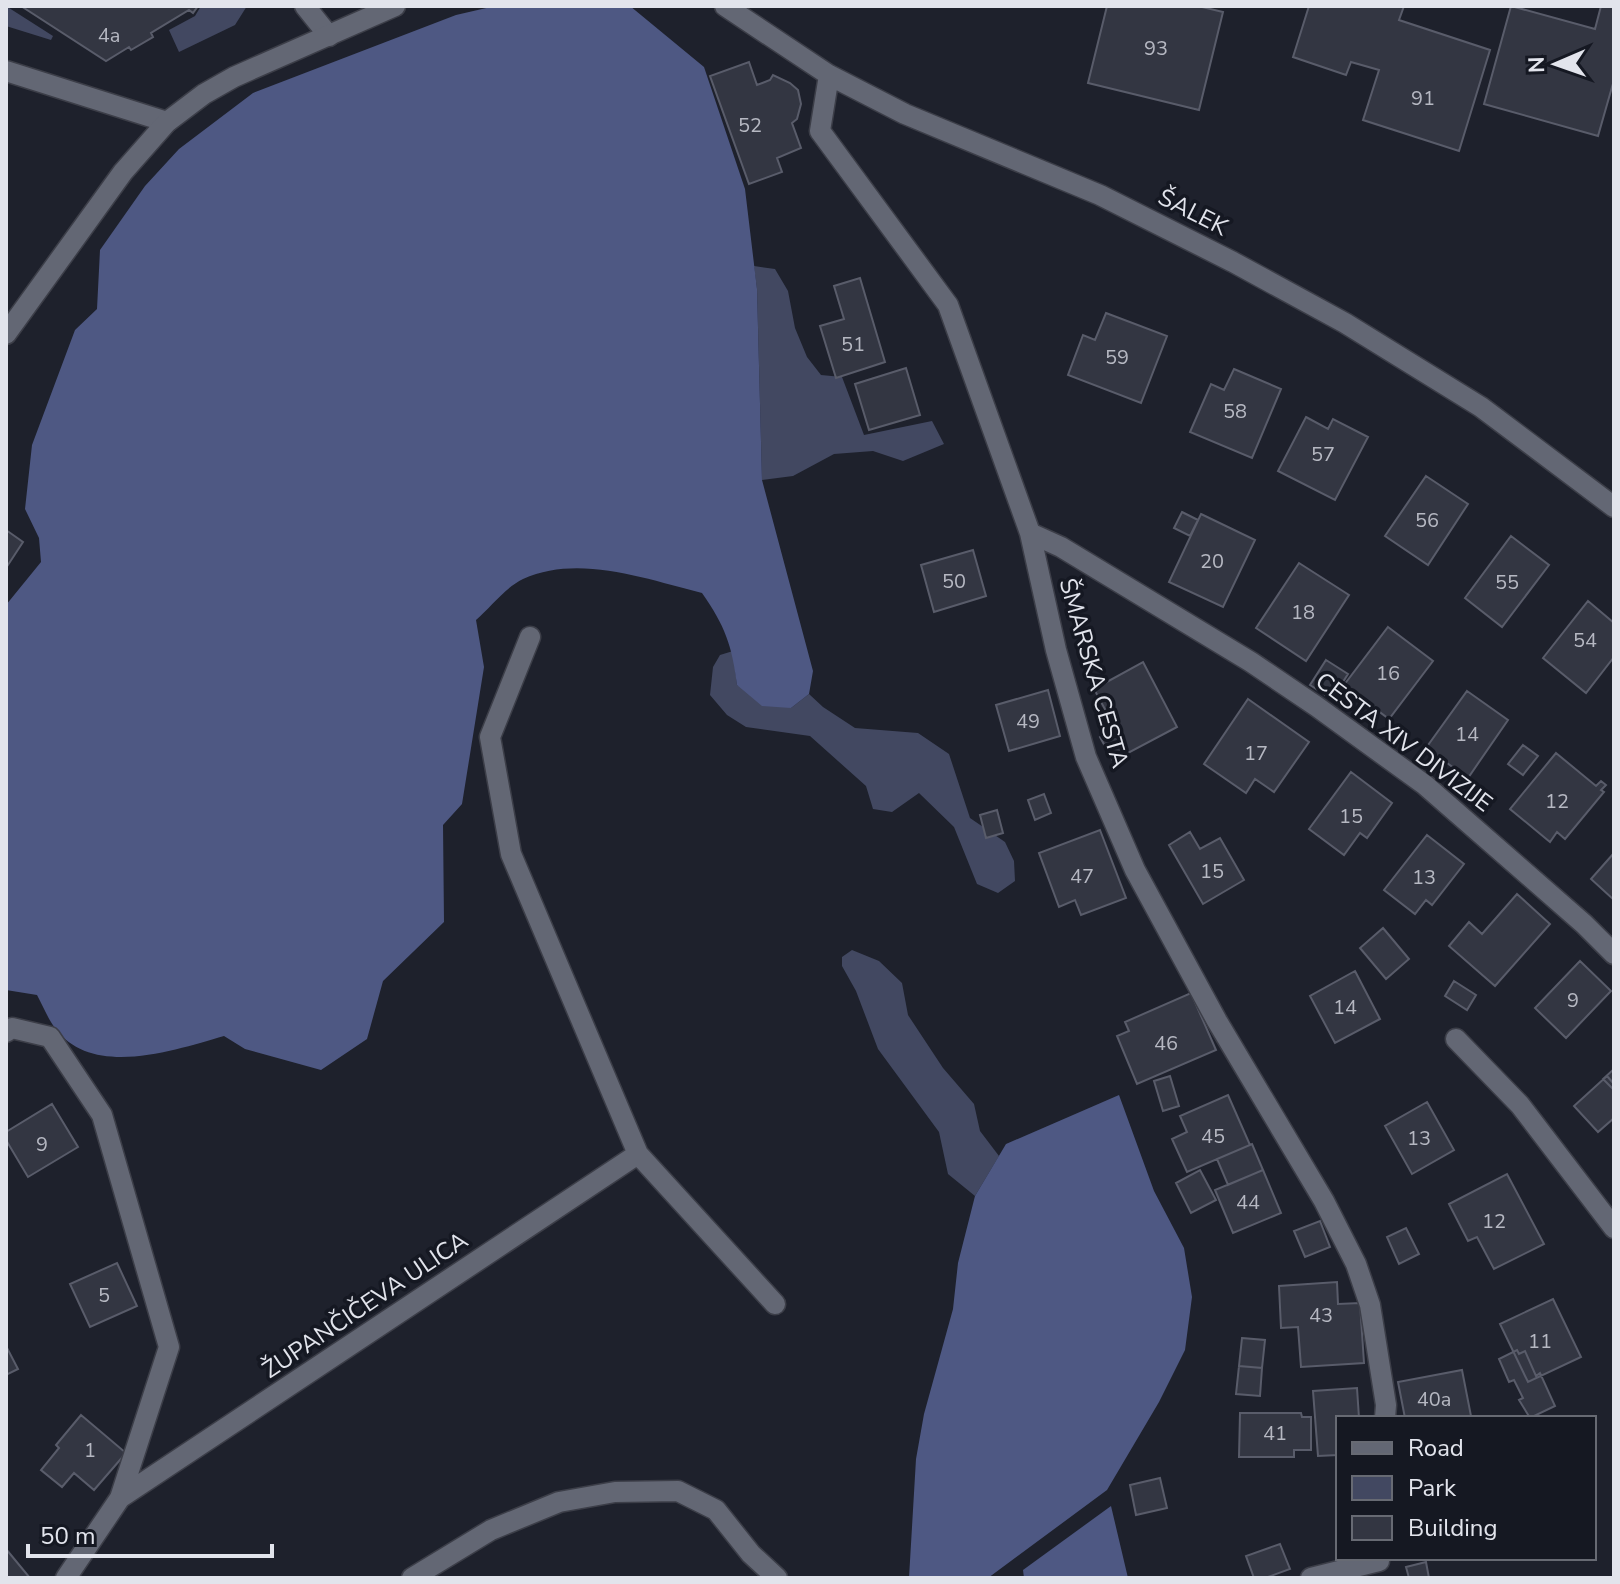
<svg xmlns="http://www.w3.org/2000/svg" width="1620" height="1584" viewBox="0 0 1620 1584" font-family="'Nunito Sans',sans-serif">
	<rect width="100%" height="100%" fill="#1e212c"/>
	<path fill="#424861" d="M6,6L53,36L51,40L6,26Z
		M201,6H247L235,25L179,52L169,30L195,16Z
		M754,266L775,269L788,291L795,328L807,357L821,375L842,377L864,435L932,421L944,444L903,461L873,451L834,454L793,476L762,480L757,289Z
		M733,651L737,685L791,708L809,694L823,707L855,728L918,733L949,754L970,818L1005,842L1014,861L1015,881L998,893L977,884L954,827L919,793L892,812L873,809L866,786L810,736L746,727L727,715L710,695L713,667L720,655Z
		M852,950L879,961L902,983L908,1015L943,1068L974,1104L980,1131L999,1156L975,1196L948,1174L939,1132L878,1049L856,991L842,966V957Z"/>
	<path fill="#4e5883" d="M495,6H630L704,67L745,189L757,289L762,480L813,671L809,694L791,708L762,706L737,685C732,645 725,626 702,593C645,579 579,554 523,579C506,587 490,608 476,620L484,667L462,804L443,825L444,922L383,981L367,1039L321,1070L245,1049L224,1036C175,1050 92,1079 55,1028C48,1019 43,1006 37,995L6,990V605L41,562L39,538L25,509L32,445L75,330L97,309L100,250L145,186L179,149L253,93L456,15Z
		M1119,1095L1154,1191L1184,1248L1192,1297L1185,1350L1159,1402L1107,1490L988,1578H909L916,1459L924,1414L953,1309L958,1263L975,1196L1006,1144Z
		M1111,1506L1128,1578H1024L1023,1570Z"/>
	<path fill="#333642" stroke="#595c6a" stroke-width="2" d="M21,6H198L193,13L189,10L151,33L153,37L131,50L129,47L106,61Z
		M1107,6H1198L1223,12L1199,110L1088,83Z
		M1309,6H1404L1399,20L1490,50L1459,151L1363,120L1379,70L1351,62L1346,75L1293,57Z
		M1511,6L1595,29L1601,6H1614V80L1598,136L1484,104Z
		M749,62L757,85L770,80L773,75L790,83L798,90L801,104L797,119L792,123L801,148L777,158L782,172L749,184L710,76Z
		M860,278L885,362L836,378L820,326L844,319L834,286Z
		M1106,313L1167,336L1141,403L1068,375L1083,335L1095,340Z
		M906,368L920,415L869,430L855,384Z
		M1234,369L1281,389L1252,458L1190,432L1211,384L1224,390Z
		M1306,417L1328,429L1333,419L1368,437L1335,500L1278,471Z
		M1426,476L1468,504L1428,565L1385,536Z
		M1182,512L1198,520L1190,536L1174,528Z
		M1201,514L1255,540L1223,607L1169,582Z
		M6,530L23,542L6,568Z
		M1511,536L1549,565L1502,627L1465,598Z
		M973,550L986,596L934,612L921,565Z
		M1299,563L1349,595L1306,661L1256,628Z
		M1588,601L1614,623V657L1586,693L1543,658Z
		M1388,627L1433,661L1389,719L1344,685Z
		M1326,660L1348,674L1332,699L1310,685Z
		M1143,662L1177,727L1113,761L1100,737L1115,728L1094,689Z
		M1048,690L1060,736L1009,751L996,705Z
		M1467,691L1508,720L1468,778L1426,748Z
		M1248,699L1309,742L1274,792L1255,779L1246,793L1204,764Z
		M1523,745L1538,756L1523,775L1508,764Z
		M1556,753L1596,786L1601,781L1606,785L1601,790L1604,792L1565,839L1557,832L1550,842L1510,809Z
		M1351,772L1392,803L1367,838L1360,833L1344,855L1309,829Z
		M1044,794L1051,813L1035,820L1028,800Z
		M997,810L1003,833L986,838L980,815Z
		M1100,830L1126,898L1081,915L1075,900L1059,907L1039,853Z
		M1190,832L1200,849L1220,838L1244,880L1203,904L1169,845Z
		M1427,835L1464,864L1432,905L1426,900L1415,914L1384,890Z
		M1614,853V900L1591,879Z
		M1517,894L1550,924L1495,986L1449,946L1469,922L1482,934Z
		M1383,928L1409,959L1386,979L1360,948Z
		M1580,961L1611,991L1566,1038L1535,1008Z
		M1355,971L1380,1019L1335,1043L1310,996Z
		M1454,981L1476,995L1467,1010L1445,996Z
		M1191,993L1216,1050L1137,1084L1117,1036L1129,1031L1125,1022Z
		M1614,1069V1090L1603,1079Z
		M1170,1076L1179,1106L1163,1111L1154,1081Z
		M1607,1076L1614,1084V1118L1598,1132L1574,1106Z
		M1228,1095L1250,1145L1187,1172L1172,1139L1187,1132L1180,1116Z
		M1427,1102L1454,1150L1412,1174L1385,1126Z
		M52,1104L78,1147L28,1177L6,1140V1132Z
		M1252,1144L1263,1170L1228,1185L1217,1159Z
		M1200,1170L1216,1200L1191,1213L1176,1183Z
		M1263,1170L1281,1213L1233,1233L1215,1190Z
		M1507,1174L1544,1244L1494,1269L1477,1237L1468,1241L1449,1204Z
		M1320,1221L1330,1247L1305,1257L1294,1231Z
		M1406,1228L1419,1254L1399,1264L1387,1237Z
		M117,1263L137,1306L90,1327L70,1284Z
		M1337,1282L1338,1304L1360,1303L1364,1363L1301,1367L1298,1327L1281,1328L1279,1286Z
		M1553,1299L1581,1357L1528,1382L1500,1324Z
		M1242,1338L1265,1340L1262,1368L1239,1366Z
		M6,1346L18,1369L6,1375Z
		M1517,1350L1519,1354L1525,1351L1536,1376L1540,1373L1555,1406L1530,1418L1519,1400L1523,1398L1514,1380L1509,1382L1499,1359Z
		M1239,1366L1262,1368L1260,1396L1236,1394Z
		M1462,1370L1471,1416L1405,1418L1398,1382Z
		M1357,1388L1359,1418H1338V1455L1318,1456L1313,1391Z
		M1240,1413H1301L1302,1417H1311V1450H1294V1457H1239Z
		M81,1415L126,1453L94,1490L74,1473L62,1487L41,1470L59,1448L56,1445Z
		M1160,1478L1167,1508L1136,1515L1130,1485Z
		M1280,1544L1290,1569L1265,1578H1254L1246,1556Z
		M6,1549L30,1578H6Z
		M1426,1562L1429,1578H1409L1406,1567Z"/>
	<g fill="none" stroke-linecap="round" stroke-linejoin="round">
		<g stroke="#3c3e48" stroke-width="23">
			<path id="street" d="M305,6L329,36
				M725,6L829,75L905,114L1100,195L1233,262L1345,323L1481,407L1614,507
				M6,71L167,122
				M829,75L820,131L948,305L1030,533L1056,650L1086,757L1135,870L1217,1021L1324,1201L1356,1264L1370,1305L1386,1405L1385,1418
				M1030,533L1061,547L1251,662L1316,706L1425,785L1584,924L1614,954
				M530,637L490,737L511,854L638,1154L775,1304
				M6,1032L12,1028L50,1037L102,1115L169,1347L120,1498L66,1578
				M1456,1039L1520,1105L1614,1228
				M120,1498L638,1154
				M412,1578L491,1530L559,1502L615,1492L678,1491L716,1510L751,1554L777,1578
				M1311,1578L1379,1561"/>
		</g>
		<g stroke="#3c3e48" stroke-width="23">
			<path id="secondary" d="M6,334L123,172L167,122L204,94L234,77L395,6"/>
		</g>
		<use href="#street" stroke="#636774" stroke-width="20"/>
		<use href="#secondary" stroke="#636774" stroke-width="20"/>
	</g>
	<g text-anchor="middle" stroke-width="7" stroke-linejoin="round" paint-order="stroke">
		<g font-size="20" fill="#b6b8c2">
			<text x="109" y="42">4a</text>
			<text x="1156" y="55">93</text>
			<text x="1423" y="105">91</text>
			<text x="750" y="132">52</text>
			<text x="853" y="351">51</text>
			<text x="1117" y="364">59</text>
			<text x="1235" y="418">58</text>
			<text x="1323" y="461">57</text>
			<text x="1427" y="527">56</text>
			<text x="1212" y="568">20</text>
			<text x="954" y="588">50</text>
			<text x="1507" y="589">55</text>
			<text x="1303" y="619">18</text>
			<text x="1585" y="647">54</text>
			<text x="1388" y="680">16</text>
			<text x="1028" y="728">49</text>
			<text x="1467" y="741">14</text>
			<text x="1256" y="760">17</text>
			<text x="1557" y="808">12</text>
			<text x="1351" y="823">15</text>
			<text x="1212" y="878">15</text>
			<text x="1082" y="883">47</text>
			<text x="1424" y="884">13</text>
			<text x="1573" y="1007">9</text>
			<text x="1345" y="1014">14</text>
			<text x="1166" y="1050">46</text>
			<text x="1213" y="1143">45</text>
			<text x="1419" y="1145">13</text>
			<text x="42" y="1151">9</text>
			<text x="1248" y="1209">44</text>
			<text x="1494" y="1228">12</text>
			<text x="104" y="1302">5</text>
			<text x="1321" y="1322">43</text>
			<text x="1540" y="1348">11</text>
			<text x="1434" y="1406">40a</text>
			<text x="1275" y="1440">41</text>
			<text x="90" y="1457">1</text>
		</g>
		<g font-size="24" fill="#e2e4ec" stroke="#151822">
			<text transform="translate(1193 212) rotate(27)" y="8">ŠALEK</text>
			<text transform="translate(1094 673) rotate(74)" y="8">ŠMARSKA CESTA</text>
			<text transform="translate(1404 742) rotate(37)" y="8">CESTA XIV DIVIZIJE</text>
			<text transform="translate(365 1305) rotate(-34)" y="8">ŽUPANČIČEVA ULICA</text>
		</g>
	</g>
	<rect width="1620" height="1584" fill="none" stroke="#e2e4ec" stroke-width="16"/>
	<rect x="1336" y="1416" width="260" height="144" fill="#151822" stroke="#676a73" stroke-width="2"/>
	<rect x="1352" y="1442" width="40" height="12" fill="#636774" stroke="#676a73" stroke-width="2"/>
	<text x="1408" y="1456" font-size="24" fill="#e2e4ec">Road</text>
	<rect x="1352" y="1476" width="40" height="24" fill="#424861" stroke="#676a73" stroke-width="2"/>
	<text x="1408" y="1496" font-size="24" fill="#e2e4ec">Park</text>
	<rect x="1352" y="1516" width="40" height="24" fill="#333642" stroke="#676a73" stroke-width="2"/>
	<text x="1408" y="1536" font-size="24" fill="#e2e4ec">Building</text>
	<g transform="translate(1556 64) rotate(268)" stroke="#151822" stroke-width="6" paint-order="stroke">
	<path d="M0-6L14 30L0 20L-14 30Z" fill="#e2e4ec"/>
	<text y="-12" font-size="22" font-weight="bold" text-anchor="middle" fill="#e2e4ec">N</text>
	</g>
	<path d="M28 1544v12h244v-12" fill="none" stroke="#e2e4ec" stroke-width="4"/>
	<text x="40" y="1544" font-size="24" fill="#e2e4ec" stroke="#151822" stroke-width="6" paint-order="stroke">50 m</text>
</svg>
